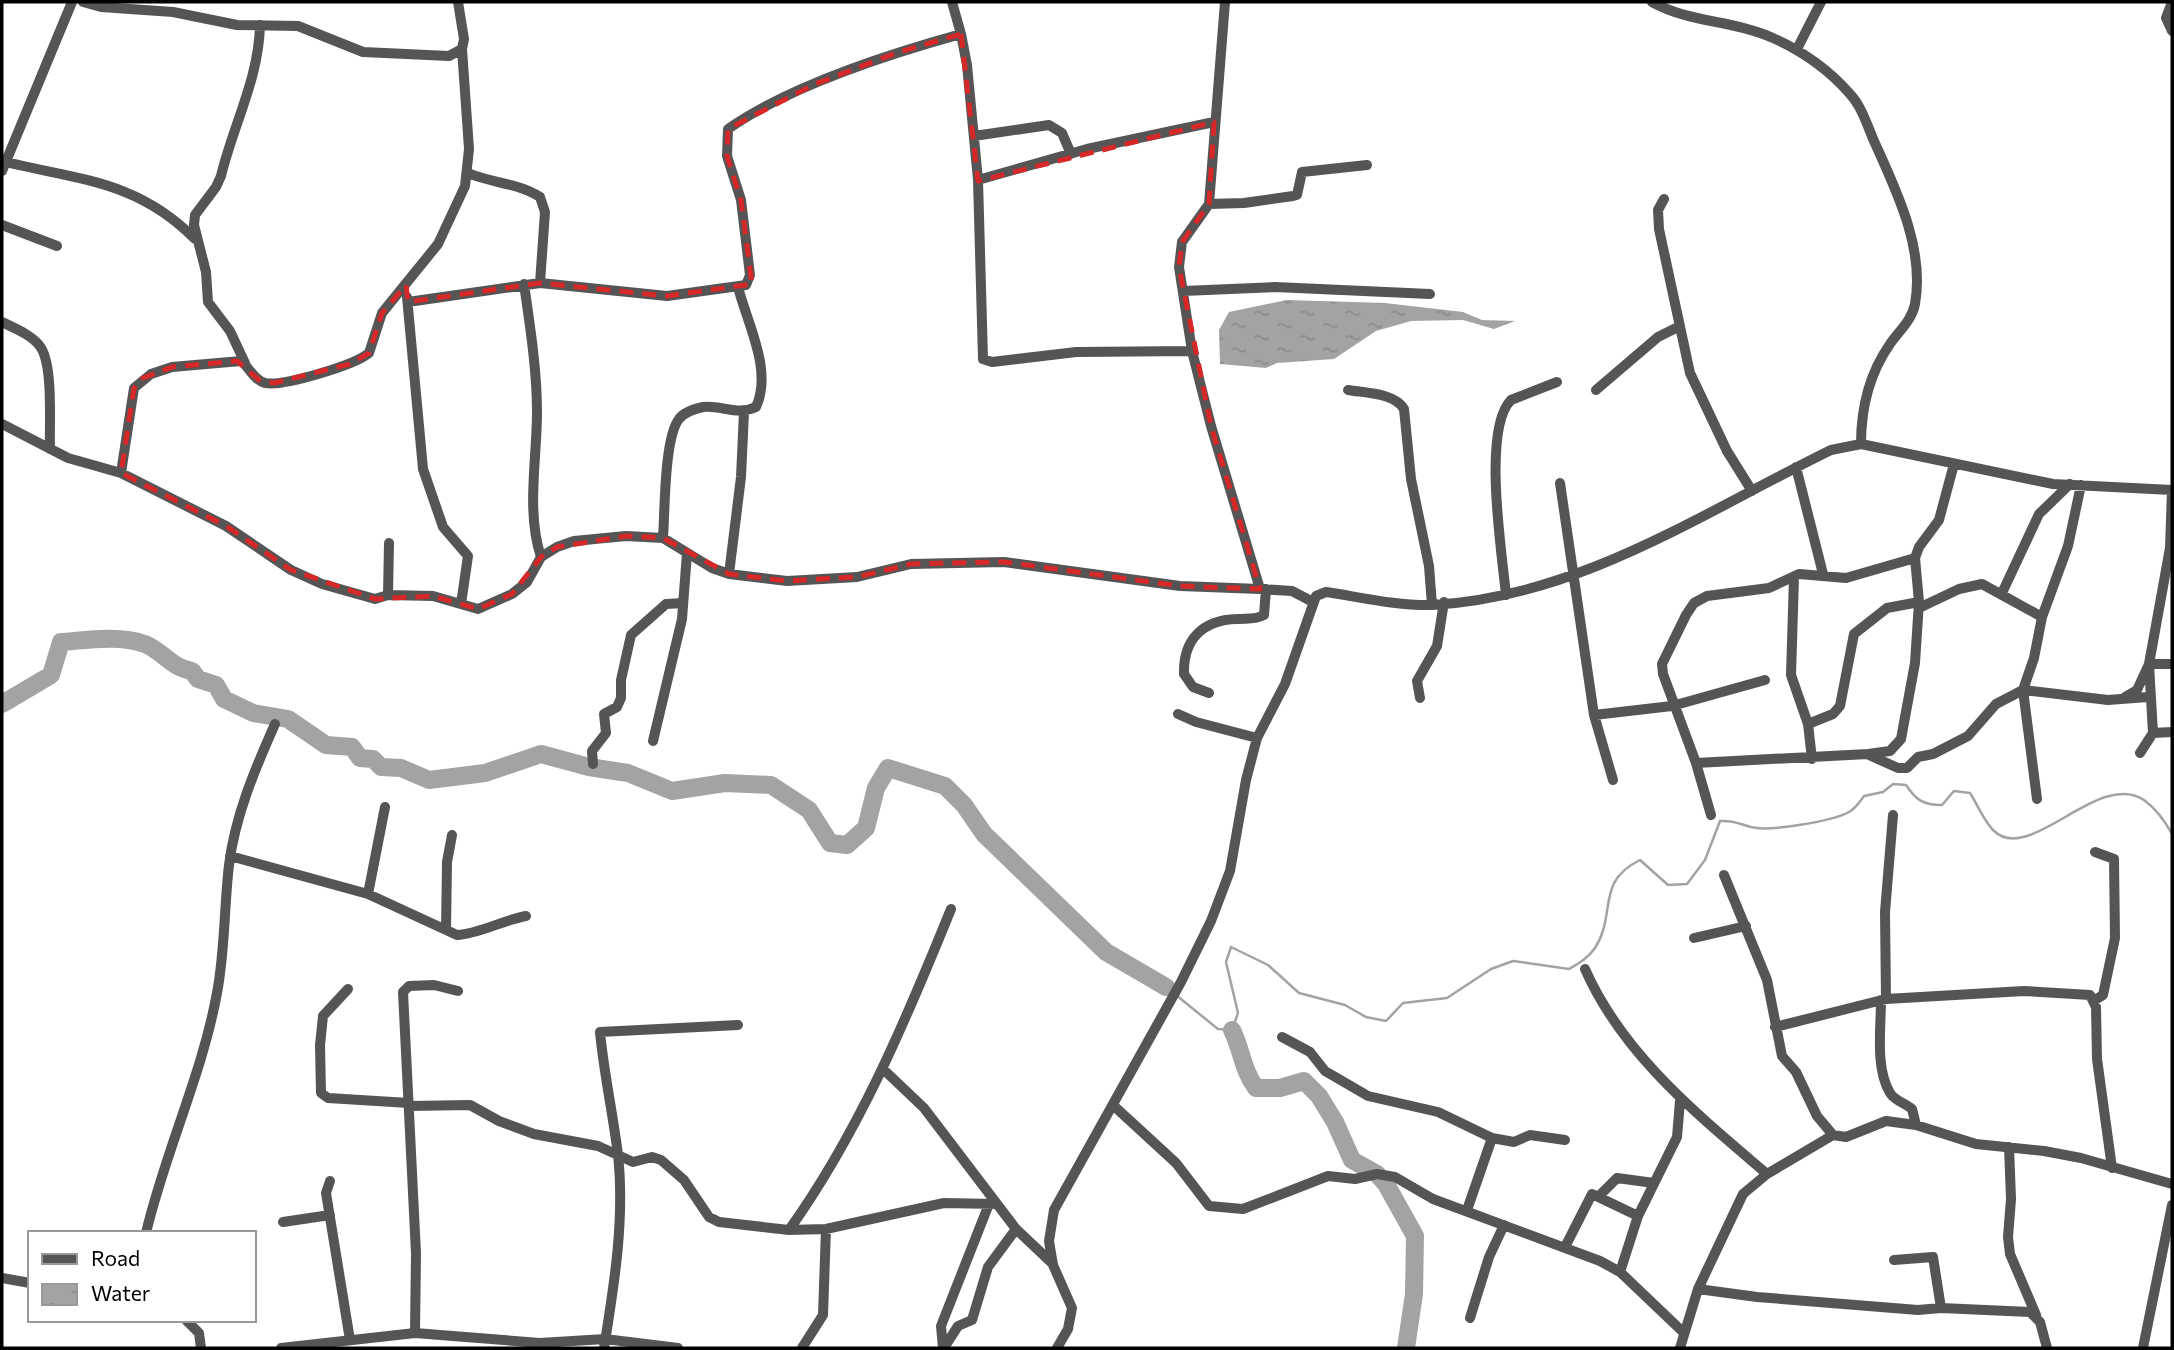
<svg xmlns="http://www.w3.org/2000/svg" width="2174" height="1350" font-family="Commissioner,sans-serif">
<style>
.water{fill:url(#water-ripples)}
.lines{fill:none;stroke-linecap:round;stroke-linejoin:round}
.stream{stroke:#a3a3a3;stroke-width:2.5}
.river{stroke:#a3a3a3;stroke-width:18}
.minor{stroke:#555;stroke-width:10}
.marked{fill:none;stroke:#d62828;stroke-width:5;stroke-dasharray:14 9;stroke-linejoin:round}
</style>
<defs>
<pattern id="water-ripples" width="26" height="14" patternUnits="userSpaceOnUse" patternTransform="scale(1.75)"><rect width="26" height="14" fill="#a3a3a3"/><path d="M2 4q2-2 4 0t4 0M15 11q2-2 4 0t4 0" fill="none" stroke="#8b8b8b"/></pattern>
</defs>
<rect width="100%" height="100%" fill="#fff"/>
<path class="water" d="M 1287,300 L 1385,303 L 1463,312 L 1482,320 L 1515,321 L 1494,329 L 1463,320 L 1411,321 L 1376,331 L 1334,359 L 1277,363 L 1266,368 L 1220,364 L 1219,330 L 1229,312 Z"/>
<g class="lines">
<path class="stream" d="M 1166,987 L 1218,1029 L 1232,1030 L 1238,1013 L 1226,962 L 1231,947 L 1268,965 L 1299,993 L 1345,1005 L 1366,1017 L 1386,1021 L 1403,1003 L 1447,998 L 1491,969 L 1513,961 L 1569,969 C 1579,963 1588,958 1595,948 C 1617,914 1595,882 1640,860 L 1668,885 L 1687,884 L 1705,860 L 1720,821 C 1734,820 1739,824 1751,827 C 1769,832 1833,821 1849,812 C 1856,808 1859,803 1864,796 L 1883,792 L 1893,784 L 1906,785 C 1916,800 1923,805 1942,805 L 1954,791 L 1970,793 C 1977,804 1984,821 1993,830 C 2029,867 2098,769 2144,800 C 2156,809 2165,821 2172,834"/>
<path class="river" d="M 2,704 L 51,675 L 61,642 C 88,640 119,635 145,644 C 164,652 170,667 192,671 L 198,679 L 216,685 L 224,699 L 253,713 L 288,719 L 326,745 L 352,747 L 360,758 L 373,759 L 381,767 L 401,768 L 429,780 L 485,773 L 541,754 L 589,767 L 628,773 L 672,791 L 725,783 L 771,785 L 809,810 L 830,843 L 847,845 L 866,828 L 876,788 L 888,768 L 945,786 L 964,805 L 984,834 L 1106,952 L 1166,987
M 1232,1030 C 1242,1050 1242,1069 1256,1088 L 1280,1088 L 1304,1081 L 1319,1096 L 1335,1122 L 1352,1160 L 1377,1174 L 1386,1184 L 1415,1236 L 1414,1294 L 1406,1348"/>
<path class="minor" d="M 83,2 L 101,7 L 173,12 L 237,25 L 298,26 L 363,52 L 449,56 L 462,49 L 464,39 L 458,2
M 1225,2 L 1209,204 L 1182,242 L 1179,267 L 1192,351 L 1211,426 L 1260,589 L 1292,591 L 1313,602
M 1652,2 C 1690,23 1733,20 1773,38 C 1802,51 1829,70 1850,94 C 1862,107 1867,125 1874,141 C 1896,190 1925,248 1915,304 C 1912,320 1899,331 1890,344 C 1869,374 1861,408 1861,444
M 2172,2 L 2166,18 L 2172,31
M 961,34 L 967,65 L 978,180 L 983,359 L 992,362 L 1076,352 L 1192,351
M 1797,49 L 1821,2
M 974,136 L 1049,125 L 1062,133 L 1071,154
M 6,162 C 80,180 138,181 195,239
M 2,171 L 72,2
M 468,173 C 491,183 519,183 540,197 L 545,212 L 540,283
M 978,180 L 1087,149 L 1214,122
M 1664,199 L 1658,210 L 1659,229 L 1690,373 L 1727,451 L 1752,491
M 1209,204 L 1244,203 L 1293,196 L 1297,195 L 1302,172 L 1367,165
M 2,225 L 57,246
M 524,284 C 530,326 537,370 537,412 C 537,459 526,512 541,557
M 1183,291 L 1275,287 L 1430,294
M 407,297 L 423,469 L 443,527 L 468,556 L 461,604
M 408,302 L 540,283 L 667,296 L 746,285 L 750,275 L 741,200 L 727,156 L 728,129 C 789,86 889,54 961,34 L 952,2
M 2,322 C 14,328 30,334 39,345 C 54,362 49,425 50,449
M 245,363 L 230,331 L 208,302 L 206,272 L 194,225 L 195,215 L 216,187 L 221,176 C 233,126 259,78 260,25
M 1348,390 C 1365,393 1395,393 1404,409 L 1411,479 L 1429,566 L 1432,605
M 1596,390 L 1658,337 L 1680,326
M 2,424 L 68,458 L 121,473 L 226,526 L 291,570 L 322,584 L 375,599 L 388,595 L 433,596 L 478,609 L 512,594 L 527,582 L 541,557 L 557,547 L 574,541 L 626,536 L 663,538 L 712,568 L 729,574 L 787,581 L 857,577 L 911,564 L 1004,562 L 1180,586 L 1260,589
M 1796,467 L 1823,574
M 121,473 L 134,388 L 151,374 L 172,367 L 241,361 C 249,367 255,381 265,383 C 282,387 355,365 369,353 L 382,313 L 438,244 L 465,186 L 469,149 L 462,49
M 1560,483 L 1594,715 L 1613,780
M 663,538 C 665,512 664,438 679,419 C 684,412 694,409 703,407 C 722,405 737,416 756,407 C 773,370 747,323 738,287
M 729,574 L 741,477 L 744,412
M 1794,577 L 1791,675 L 1808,724 L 1812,759
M 2002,593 L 2039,514 L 2070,484
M 388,595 L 389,543
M 1506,595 C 1502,553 1482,429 1511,400 L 1557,382
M 1919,608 L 1959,589 L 1982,584 L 2042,617
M 1209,693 L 1193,687 L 1184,674 C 1183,640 1202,620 1237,619 C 1247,618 1255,620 1264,615 L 1266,589
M 2125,697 L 2137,690 L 2149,664 L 2172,664
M 1420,698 L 1417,681 L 1437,646 L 1444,602
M 1178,714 L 1196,722 L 1257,738
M 1594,715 L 1672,706 L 1765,680
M 1808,724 L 1833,714 L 1840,706 L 1854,634 L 1887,608 L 1919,602
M 2153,733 L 2172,732
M 653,741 L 682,619 L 687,553
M 2140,753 L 2153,733 L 2149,664 L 2170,548 L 2172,490
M 1869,755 L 1898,768 L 1907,768 L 1918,757 L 1933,754 L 1968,736 L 1996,704 L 2023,690 L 2108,700 L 2148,697
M 1696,763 L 1868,754 L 1890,751 L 1901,739 L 1915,663 L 1919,602 L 1915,558 L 1919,547 L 1939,520 L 1954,464
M 593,764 L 592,751 L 606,733 L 604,714 L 617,707 L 621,698 L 621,680 L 631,635 L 666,604 L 683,603
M 2037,799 L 2023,690 L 2034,658 L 2042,617 L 2068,546 L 2081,485
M 1711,815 L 1696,763 L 1663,674 L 1662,664 L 1686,615 L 1694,603 L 1707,596 L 1769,588 L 1799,574 L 1846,578 L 1915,558
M 230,856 L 368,894 L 457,935 C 479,934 503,920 526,916
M 1724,875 L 1767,980 L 1782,1056 L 1796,1072 L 1817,1116 L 1833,1135 L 1846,1137 L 1886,1121 L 1916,1125 L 1976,1144 L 2044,1151 L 2081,1158 L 2172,1184
M 368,894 L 385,807
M 446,930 L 447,862 L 452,835
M 1694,938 L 1746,926
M 1585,969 C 1623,1055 1697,1114 1767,1174
M 348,989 L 323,1016 L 320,1045 L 321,1093 L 328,1098 L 409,1103
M 1886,999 L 1885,912 L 1893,815
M 1881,1000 C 1881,1028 1875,1068 1890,1093 C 1895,1101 1905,1103 1912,1109 L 1916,1125
M 2095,1000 L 2103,995 L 2115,938 L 2114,859 L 2095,852
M 1775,1027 L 1886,999 L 2024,991 L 2090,995 L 2096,1007 L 2097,1059 L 2112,1168
M 1282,1037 L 1310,1052 L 1325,1071 L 1368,1096 L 1438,1112 L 1492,1138 L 1467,1210
M 883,1069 L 924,1108 L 1016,1229 L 1053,1264
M 409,1106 L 470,1105 L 499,1121 L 534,1134 L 598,1146 L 633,1162 L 652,1157 L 661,1160 L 684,1180 L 709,1217 L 719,1222 L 789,1230 L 826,1229 L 944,1203 L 996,1204
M 1114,1106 L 1176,1163 L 1209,1206 L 1243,1209 L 1328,1176 L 1355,1179 L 1377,1174 L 1395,1177 L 1433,1199 L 1600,1261 L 1620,1272 L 1683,1332
M 1492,1138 L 1514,1142 L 1530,1135 L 1565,1140
M 2009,1147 L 2011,1199 L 2008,1237 L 2010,1254 L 2036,1315
M 330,1181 L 326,1193 L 350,1340
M 1599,1196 L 1617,1178 L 1654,1183
M 283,1222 L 330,1215
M 789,1230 C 859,1132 906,1020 951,909
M 146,1233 C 165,1152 202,1075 217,993 C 225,951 224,908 229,865 C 235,816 255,769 275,724
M 1565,1247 L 1592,1194 L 1638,1216
M 1894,1260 L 1933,1257 L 1941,1308
M 1620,1272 L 1638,1216 L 1677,1137 L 1680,1101
M 2,1278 L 30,1283
M 1698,1289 L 1757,1297 L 1918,1310 L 1941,1308 L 2030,1312 L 2040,1322 L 2047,1348
M 1470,1318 L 1489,1257 L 1504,1225
M 186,1320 L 199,1333 L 201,1348
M 415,1333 L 416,1253 L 403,992 L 409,986 L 434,985 L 458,991
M 281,1348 L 415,1333 L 540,1343 L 605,1339 L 678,1348
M 604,1348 C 614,1286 625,1219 618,1155 C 613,1114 604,1074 600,1032 L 738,1025
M 802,1348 L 823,1315 L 826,1229
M 943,1348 L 941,1326 L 989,1204
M 944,1348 L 958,1326 L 972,1320 L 988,1267 L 1016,1229
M 1057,1348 L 1068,1329 L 1072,1308 L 1053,1265 L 1049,1241 L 1054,1210 L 1181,982 L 1211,921 L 1230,871 L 1246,780 L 1257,738 L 1285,684 L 1316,596 L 1326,592 C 1360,597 1397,606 1432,605 C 1579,597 1702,513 1831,450 L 1861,444 L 2053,484 L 2172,490
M 1680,1348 L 1698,1289 L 1743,1194 L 1767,1174 L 1833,1135
M 2143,1348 L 2172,1205"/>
</g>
<path class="marked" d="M 961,34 L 978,181 L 1214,122 L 1209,204 L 1182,242 L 1179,267 L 1211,426 L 1260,589 L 1180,586 L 1004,562 L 911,564 L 857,577 L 787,581 L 729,574 L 663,538 L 626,536 L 557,547 L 541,557 L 512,594 L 478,609 L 433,596 L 375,599 L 291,570 L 226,526 L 121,473 L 134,388 L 143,378 L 172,367 L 237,361 L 259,380 L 274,383 L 350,364 L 369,353 L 382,313 L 406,285 L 408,302 L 540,283 L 667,296 L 752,284 L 741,200 L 727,156 L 728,129 L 813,85 L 896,53 Z"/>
<rect width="2174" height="1350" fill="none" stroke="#000000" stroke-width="7"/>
<rect x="28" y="1231" width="228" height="91" fill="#ffffff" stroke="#999999" stroke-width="2"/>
<rect x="42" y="1254" width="35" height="10" fill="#555555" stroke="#999999" stroke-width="2"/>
<text x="91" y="1266" font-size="21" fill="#000000">Road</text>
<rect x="42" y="1284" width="35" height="21" fill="url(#water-ripples)" stroke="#999999" stroke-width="2"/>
<text x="91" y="1301" font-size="21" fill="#000000">Water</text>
</svg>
